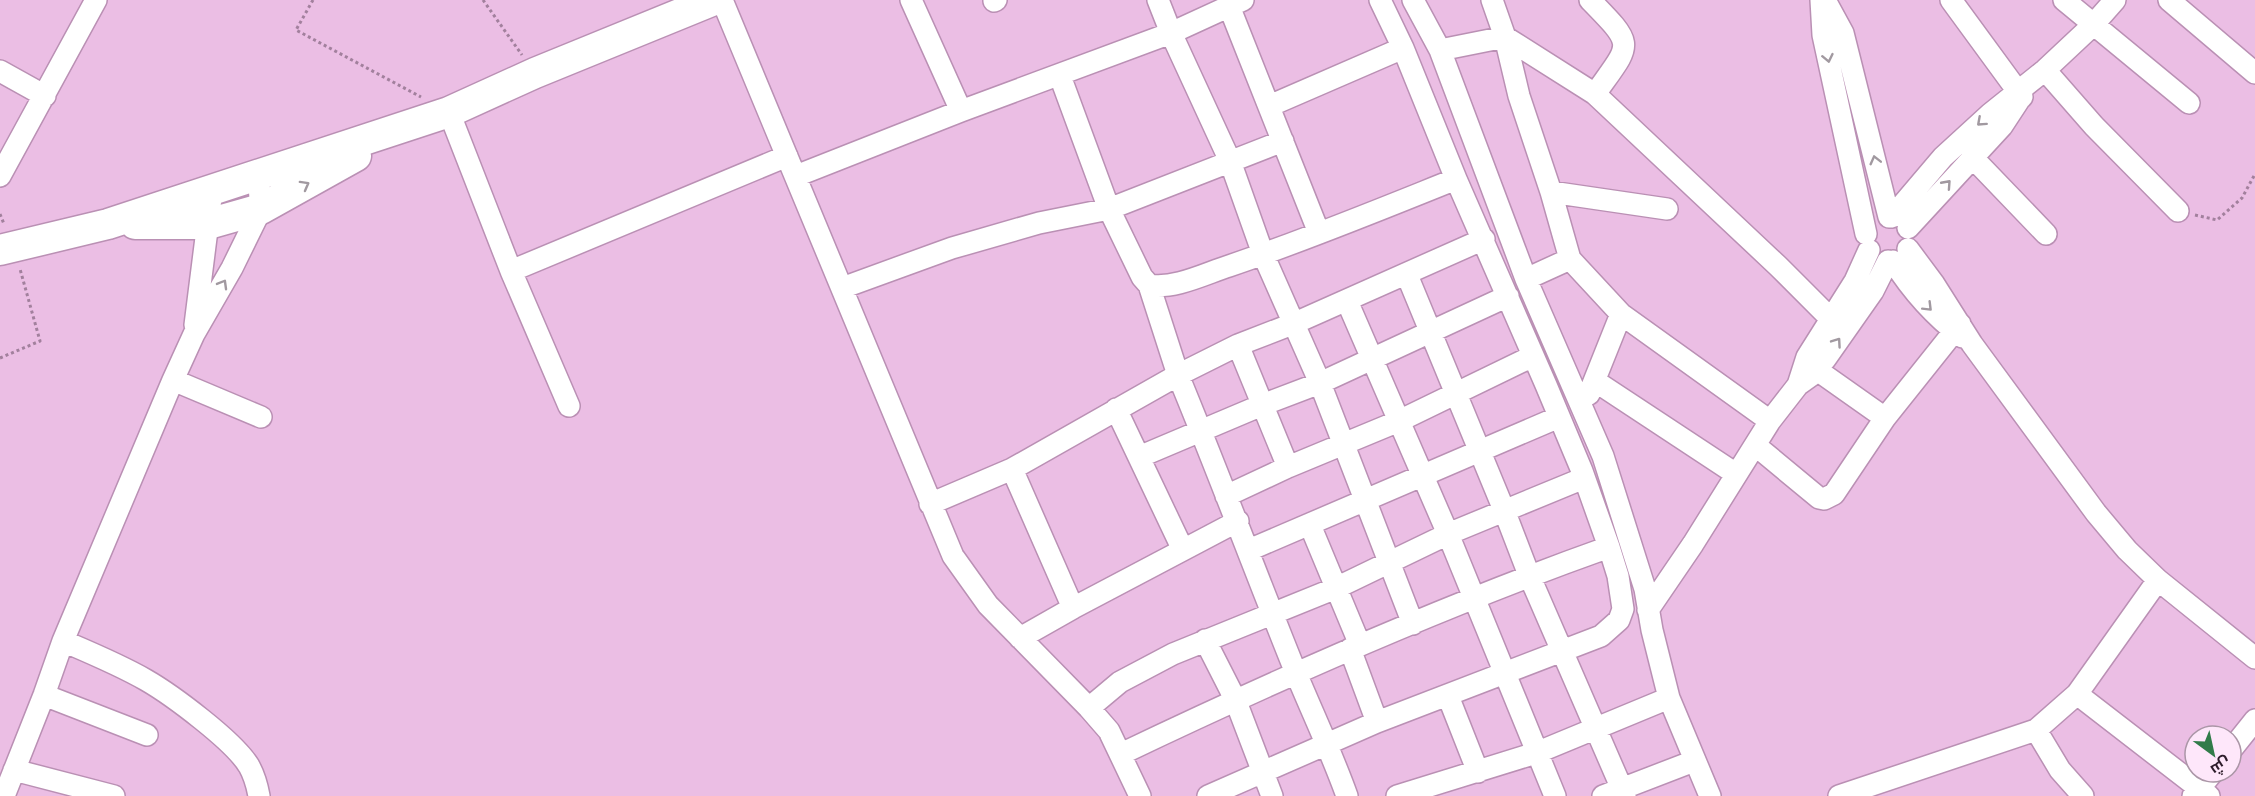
<svg xmlns="http://www.w3.org/2000/svg" width="2255" height="796" font-family="'Source Serif 4',Cairo,serif">
<style>
.lines{fill:none;stroke-linecap:round;stroke-linejoin:round}
.street-casing{stroke:#ba90b4;stroke-width:24}
.secondary-casing{stroke:#ba90b4;stroke-width:33}
.path{stroke:#a2809d;stroke-width:3;stroke-dasharray:3 3;stroke-linecap:butt}
.street{stroke:#fff;stroke-width:21}
.secondary{stroke:#fff;stroke-width:30}
.oneway{stroke:#a199a0}
</style>
<rect width="100%" height="100%" fill="#ebbee4"/>
<g class="lines">
<g class="street-casing">
<path id="street" d="M 722,0 L 953,556 L 988,605 L 1089,708 L 1109,731 L 1140,796
M 911,0 L 961,111
M 1158,0 L 1171,33 L 1230,161 L 1263,254 L 1320,383 L 1413,624
M 1413,0 L 1440,50 L 1526,279 L 1603,456 L 1645,589 L 1652,630 L 1669,698 L 1710,796
M 1492,0 L 1505,37 L 1519,96 L 1551,192 L 1570,259 L 1621,314 L 1770,421
M 1590,0 C 1636,47 1632,42 1595,94
M 1821,0 L 1823,35 L 1866,234
M 1825,0 L 1843,33 L 1889,217
M 1951,0 L 2022,97
M 2064,0 L 2189,103
M 2169,0 L 2255,73
M 994,1 L 996,0
M 1229,6 L 1319,233
M 1440,50 L 1505,37 L 1595,94 L 1778,266 L 1831,319
M 2045,70 L 2094,126 L 2178,211
M 0,71 L 45,96
M 1060,76 L 1109,209 L 1142,277 L 1149,285 C 1176,289 1204,274 1229,266 C 1306,240 1381,209 1456,179
M 1269,106 L 1403,48
M 449,112 L 511,271 L 569,406
M 1972,157 L 2046,234
M 0,176 L 96,0
M 796,176 L 961,111 L 1171,33 L 1243,0
M 1551,192 L 1667,209
M 1892,217 L 1943,157 L 1990,114 L 2045,70 L 2093,25 L 2115,0
M 1908,228 L 2002,126 L 2021,97
M 1908,249 L 1934,284 L 1972,344 L 2096,513 L 2127,550 L 2158,580 L 2255,658
M 1893,261 C 1912,291 1933,315 1962,337
M 511,271 L 787,156
M 1407,275 L 1504,510 L 1529,575 L 1625,796
M 1526,279 L 1570,259
M 1149,285 L 1178,375 L 1238,345
M 842,288 L 952,248 L 1039,223 L 1109,209 L 1283,141
M 1347,301 L 1448,534 L 1555,796
M 195,325 L 212,190
M 1817,370 L 1885,418
M 173,380 L 261,417
M 1595,381 L 1736,474
M 1798,385 L 1807,357 L 1855,281 L 1869,250
M 1589,394 L 1621,314
M 1116,409 L 1183,550
M 1755,445 L 1819,498 L 1824,499 L 1834,494 L 1885,418 L 1960,324
M 1139,457 L 1262,405 L 1320,383 L 1508,296
M 1288,467 L 1238,345 L 1295,323 L 1484,239
M 1012,469 L 1073,608 L 1238,521
M 1226,496 L 1288,467 L 1399,421 L 1533,356
M 930,504 L 1012,469 L 1178,375 C 1219,474 1256,574 1296,673 C 1313,714 1332,754 1347,796
M 1310,525 L 1360,645
M 1249,550 L 1559,417
M 1648,610 L 1693,544 L 1770,421 L 1798,385 L 1812,375 L 1826,358 L 1873,291 L 1888,261
M 1020,638 L 1073,608
M 1205,640 L 1235,699 L 1272,796
M 63,641 C 91,653 120,665 146,680 C 172,695 234,741 249,766 C 254,775 257,785 259,796
M 1350,649 L 1377,722
M 2077,694 L 2209,796
M 44,695 L 147,735
M 1448,696 L 1478,772
M 1089,708 L 1120,682 L 1173,654 L 1336,588 L 1448,534 L 1584,478
M 2036,730 L 2060,770 L 2083,796
M 2231,750 L 2255,720
M 1121,754 C 1280,678 1443,606 1609,547
M 14,770 L 114,796
M 4,796 L 44,695 L 63,641 L 173,380 L 194,334 L 232,268 L 261,209 L 258,175
M 1208,796 L 1377,722 L 1601,636 L 1619,620 L 1623,609 L 1618,576 L 1609,547 L 1582,471 L 1546,385 L 1456,179 L 1403,48 L 1380,0
M 1397,796 L 1536,753 L 1669,698
M 1603,796 L 1694,761
M 1839,796 L 2036,730 L 2077,694 L 2158,580
M 2193,796 L 2213,772"/>
</g>
<g class="secondary-casing">
<path id="secondary" d="M 135,224 L 208,224 L 261,209 L 356,156
M 0,250 L 108,224 L 449,112 L 535,73 L 714,0"/>
</g>
<path class="path" d="M 313,0 L 296,30 L 421,97
M 483,0 L 522,55
M 0,214 L 4,224
M 2195,215 L 2217,220 L 2242,198 L 2255,174
M 0,358 L 40,341 L 20,269"/>
<use href="#street" class="street"/>
<use href="#secondary" class="secondary"/>
</g>
<defs><path id="oneway-chevron" d="M-2-3.5L2.5 0L-2 3.5" fill="none" stroke-width="1.6" stroke-linecap="round" stroke-linejoin="round" transform="scale(1.5)"/></defs>
<g class="oneway">
<use href="#oneway-chevron" transform="translate(1828 58) rotate(78)"/>
<use href="#oneway-chevron" transform="translate(1981 122) rotate(138)"/>
<use href="#oneway-chevron" transform="translate(1875 160) rotate(-104)"/>
<use href="#oneway-chevron" transform="translate(1947 184) rotate(-48)"/>
<use href="#oneway-chevron" transform="translate(305 185) rotate(-29)"/>
<use href="#oneway-chevron" transform="translate(223 284) rotate(-60)"/>
<use href="#oneway-chevron" transform="translate(1928 307) rotate(45)"/>
<use href="#oneway-chevron" transform="translate(1837 342) rotate(-55)"/>
</g>
<g transform="translate(2213 754) rotate(147)"><circle r="28" fill="#fee7fa" stroke="#ab96a7" stroke-width="1.5"/>
<path d="M0-4.5L10 22L0 15L-10 22Z" fill="#317b49"/>
<text y="-9" font-size="16" font-weight="bold" text-anchor="middle" fill="#2e1d2b">ش</text>
</g>
</svg>
